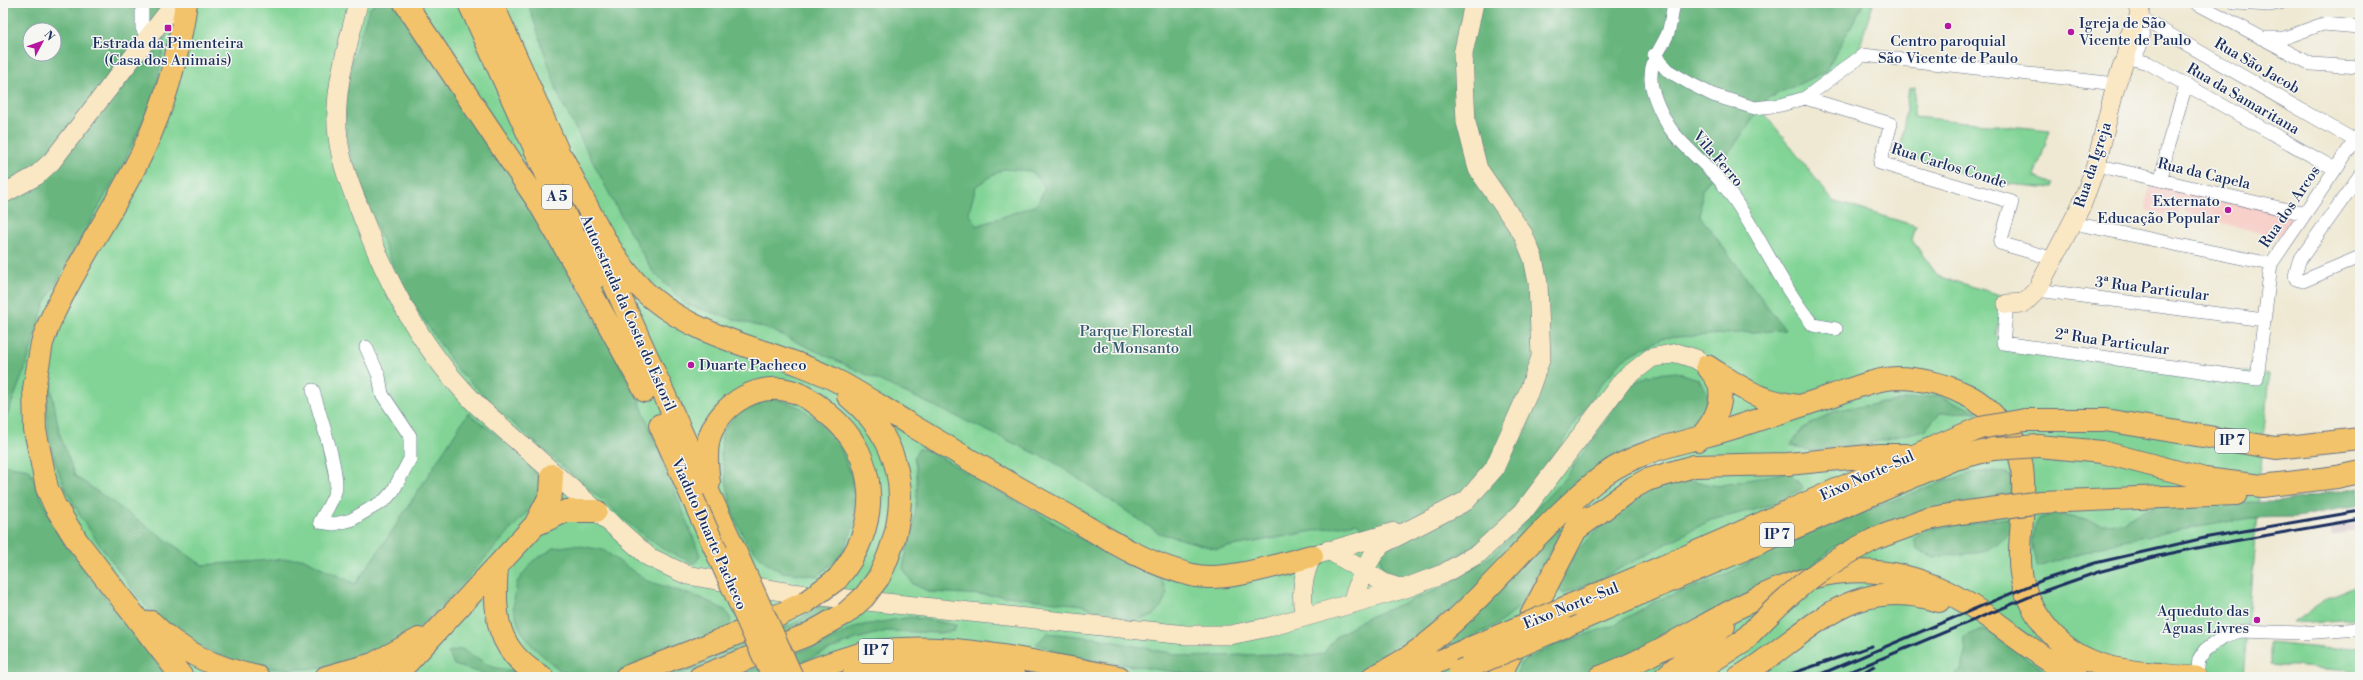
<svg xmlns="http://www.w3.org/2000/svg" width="2363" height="680" font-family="'Libre Bodoni',serif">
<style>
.built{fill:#f7d0ca}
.industrial{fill:#d2bec2}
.green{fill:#81d495;stroke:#4e827a;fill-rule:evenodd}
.forest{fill:#68b67e;stroke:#42726e;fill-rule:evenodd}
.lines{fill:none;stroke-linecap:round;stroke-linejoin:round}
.street-casing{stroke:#657087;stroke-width:14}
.secondary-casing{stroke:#657087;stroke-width:20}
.primary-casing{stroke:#657087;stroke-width:22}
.highway-casing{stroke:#657087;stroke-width:24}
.street{stroke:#fff;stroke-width:13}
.secondary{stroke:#fae7c3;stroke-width:19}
.primary{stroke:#f2c36a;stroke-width:21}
.highway{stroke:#f2c36a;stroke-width:22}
.rail{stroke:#1b2f5e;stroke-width:3}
.highway-bridge-casing{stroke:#657087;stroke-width:24;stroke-linecap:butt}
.highway-bridge{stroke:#f2c36a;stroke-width:22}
.poi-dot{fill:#b5179e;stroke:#f6f6f2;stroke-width:1.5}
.labels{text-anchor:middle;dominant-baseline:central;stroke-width:3;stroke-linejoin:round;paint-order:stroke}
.shield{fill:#f6f6f2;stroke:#5d6b8a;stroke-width:1}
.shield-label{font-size:14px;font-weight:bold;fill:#1b2f5e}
.poi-label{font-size:15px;fill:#1b2f5e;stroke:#f6f6f2;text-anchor:start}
.street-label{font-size:15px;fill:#1b2f5e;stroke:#f6f6f2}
.park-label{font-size:15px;fill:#34586c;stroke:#f6f6f2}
</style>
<rect width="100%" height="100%" fill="#f6f6f2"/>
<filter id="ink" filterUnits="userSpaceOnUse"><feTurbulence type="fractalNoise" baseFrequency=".025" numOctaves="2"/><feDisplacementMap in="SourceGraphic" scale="8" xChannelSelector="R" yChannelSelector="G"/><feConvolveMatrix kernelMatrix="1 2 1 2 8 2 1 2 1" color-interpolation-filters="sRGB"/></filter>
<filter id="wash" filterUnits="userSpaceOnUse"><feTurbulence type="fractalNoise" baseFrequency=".012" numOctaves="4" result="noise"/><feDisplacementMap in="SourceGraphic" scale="16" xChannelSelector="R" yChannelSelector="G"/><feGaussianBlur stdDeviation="0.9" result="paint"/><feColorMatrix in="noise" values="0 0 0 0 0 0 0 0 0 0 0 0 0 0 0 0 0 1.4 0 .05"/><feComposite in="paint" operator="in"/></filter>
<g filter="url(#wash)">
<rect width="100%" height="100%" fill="#efe9d3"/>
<path class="built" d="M 2151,183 L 2301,217 L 2286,238 L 2267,235 L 2186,213 L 2185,210 L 2180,209 L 2178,216 L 2147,211 L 2146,201 Z"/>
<path class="industrial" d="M 2360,522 L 2360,530 L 2331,536 L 2330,528 Z"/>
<path class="green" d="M 3,3 L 1873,3 L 1858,52 L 1812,94 L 1762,110 L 1833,201 L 1916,226 L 1912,240 L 1938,276 L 2007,297 L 1996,335 L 2011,352 L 2269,374 L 2243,677 L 3,677 ZM 30,30 L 54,30 L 54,54 L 30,54 Z
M 1915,87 L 1914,117 L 2050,130 L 2035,177 L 2053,184 L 2052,188 L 1985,182 L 1900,154 L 1909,88 Z
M 2360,585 L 2360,619 L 2293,623 L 2328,597 Z
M 2270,643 L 2332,649 L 2360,646 L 2360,672 L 2270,664 Z"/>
<path class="forest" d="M 3,3 L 158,3 L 158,9 L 166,29 L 156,93 L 124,162 L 44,305 L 26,366 L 3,426 ZM 30,30 L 54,30 L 54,54 L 30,54 Z
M 376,3 L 397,3 L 508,161 L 638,398 L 700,555 L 695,564 L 663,549 L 633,527 L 500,412 L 457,369 L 403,289 L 370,211 L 349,153 L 344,104 L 352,61 L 369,9 Z
M 528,3 L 1864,3 L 1825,72 L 1768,98 L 1702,190 L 1700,216 L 1785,330 L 1662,338 L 1623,359 L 1598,388 L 1538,480 L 1488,539 L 1415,578 L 1397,581 L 1384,572 L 1372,534 L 1356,523 L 1217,549 L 1159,533 L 1052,461 L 771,330 L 687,305 L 653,272 L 622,218 L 560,99 ZM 1003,169 L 1031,171 L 1045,187 L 1037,205 C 1016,211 997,220 976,226 L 969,212 L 976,186 Z
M 1676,372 L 1698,379 L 1709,395 L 1700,422 L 1684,435 L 1644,444 L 1596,469 L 1482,588 L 1434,621 L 1424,635 L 1432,638 L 1451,632 L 1466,621 L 1551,531 L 1562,529 L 1541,572 L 1521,606 L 1498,624 L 1463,642 L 1423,652 L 1398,656 L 1375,671 L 1355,677 L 1208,677 L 1072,657 L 1036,644 L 1047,633 L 1096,638 L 1190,657 L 1268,654 L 1310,656 L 1323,654 L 1336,637 L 1364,619 L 1442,588 L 1493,555 L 1565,478 L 1607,420 L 1627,387 L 1648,375 Z
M 47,383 L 50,383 L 60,435 L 75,476 L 202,565 L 302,558 L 355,584 L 391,533 L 468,413 C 485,427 544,466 542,490 C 541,493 538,498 537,501 C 515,525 493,549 471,574 C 445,602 419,634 383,649 C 312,680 240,677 177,630 C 168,624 158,618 151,611 C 135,595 122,574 108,556 C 66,500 42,454 47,383 Z
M 1937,395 L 1978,412 L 1940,413 L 1925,430 L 1857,446 L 1810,451 L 1791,445 L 1802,429 L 1837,410 Z
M 772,397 L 802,408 L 836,437 L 852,477 L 855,523 L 841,556 L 817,576 L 782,572 L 766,563 L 746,541 L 733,515 L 721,455 L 722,432 L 741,408 Z
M 919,449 L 928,450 L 1094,546 L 1160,577 L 1167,592 L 1162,606 L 1153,616 L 1133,621 L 1111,617 L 1083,605 L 1004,596 L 930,592 L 913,584 L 903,568 C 911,529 923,498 914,457 Z
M 3,465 L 29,469 L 50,518 L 103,595 L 167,677 L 3,677 Z
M 1996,471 L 2008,474 L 2013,481 L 2012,494 L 1873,529 L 1834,547 L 1799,577 L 1591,672 L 1566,677 L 1516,677 L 1520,664 L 1551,646 L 1612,626 L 1658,600 L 1717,579 L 1800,537 L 1930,486 L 1972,473 Z
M 1788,472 L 1804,488 L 1773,505 L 1711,520 L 1595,582 L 1563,594 L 1557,584 L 1576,552 L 1627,499 L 1678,478 L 1718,486 Z
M 2360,487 L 2360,505 L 2297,517 L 2250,518 L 2118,541 L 2038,567 C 2031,547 2028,539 2039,519 L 2054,513 L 2103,524 L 2123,523 L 2143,511 L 2165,503 L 2278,502 Z
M 2008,518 L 2013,527 L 2004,539 L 1983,552 L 1935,557 L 1918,550 L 1914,539 L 1927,529 Z
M 574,545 L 603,550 L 647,581 L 701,598 L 725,610 L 731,619 L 730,627 L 637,671 L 610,676 L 577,677 L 558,669 L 534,648 L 520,629 L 513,607 L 517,582 L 533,561 L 554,548 Z
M 823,605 L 829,608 L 831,612 L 802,628 L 674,677 L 651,677 L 791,625 C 802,619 811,609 823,605 Z
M 911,617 L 956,625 L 954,631 L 939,633 L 887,631 L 856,639 L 765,677 L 733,677 L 823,643 L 858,626 Z
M 1983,629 L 2001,636 L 2018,652 L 2043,670 L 2057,677 L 1952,677 L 1961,671 L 1966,653 L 1964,637 Z
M 462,649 L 492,667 L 519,672 L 531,677 L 496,677 L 454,665 L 448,652 Z"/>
</g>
<g filter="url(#ink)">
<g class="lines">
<g class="street-casing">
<path id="street" d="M 142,3 L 142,28 L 148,38
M 1674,3 C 1672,13 1671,23 1668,33 C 1661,50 1650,59 1651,80 C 1652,94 1661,113 1668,125 C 1678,143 1708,165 1722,183 C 1757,227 1778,282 1813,325 L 1836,329
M 2196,3 L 2311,64 L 2360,67
M 2235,3 L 2270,5 L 2280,3
M 2139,17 L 2354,140 L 2360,141
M 2261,38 L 2284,38 L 2323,24 L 2360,27
M 1654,55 L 1667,70 L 1691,84 L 1713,95 L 1755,108 L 1781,105 L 1805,98 L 1891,124 L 1880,163 L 2012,202 L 2000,243 L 2054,259
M 2126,57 L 2148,63 L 2335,169
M 2135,58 C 2143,40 2147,36 2139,17
M 1805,98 L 1863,55 L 2116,84
M 2096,165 L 2305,214
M 2360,175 L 2299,261 L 2295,276 L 2296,279 L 2303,281 L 2360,257
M 2161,180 L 2168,145 L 2186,85
M 2073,223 L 2271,264
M 2037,290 L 2264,320
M 2007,304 L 2003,343 L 2257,379 L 2271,264 L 2360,133
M 313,390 C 318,411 341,475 335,492 C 332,502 325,512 320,522 L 334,524 L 351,520 L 385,500 L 393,491 L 410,459 L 410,436 L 382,394 L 379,376 L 366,347
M 2197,677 L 2199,659 L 2205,650 L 2223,637 L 2240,631 L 2301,633 L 2360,629"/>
</g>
<g class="secondary-casing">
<path id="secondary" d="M 358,3 C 348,46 332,92 338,137 C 341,165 353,192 363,218 C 390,289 424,353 479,407 L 649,557 L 687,575 L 792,593 L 1186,635 L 1230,635 L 1269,627 L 1403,589 L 1443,574 L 1479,553 L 1523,512 L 1623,380 L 1651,358 L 1677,353 L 1696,359 L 1707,366
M 3,194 L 36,176 L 52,161 L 175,3
M 2007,304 L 2024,303 L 2037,290 L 2082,204 L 2096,165 L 2116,84 L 2126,57 L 2129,37 L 2139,17 L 2140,3
M 1329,550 L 1384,583 L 1403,589
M 1351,604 C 1359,583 1366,561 1382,544 L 1466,501 L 1494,469 L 1529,391 L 1541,357 L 1538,283 L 1533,258 L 1523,234 L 1478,169 L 1466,122 L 1463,54 L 1474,3
M 1304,616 C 1301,594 1302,577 1312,556 L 1394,532"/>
</g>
<g class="primary-casing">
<path id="primary" d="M 2159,674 L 2196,677"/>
</g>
<g class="highway-casing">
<path id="highway" d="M 405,3 L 539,203 L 588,287 L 645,391
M 469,3 L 594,279
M 492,3 L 568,174
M 563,159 C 587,205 612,266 653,299 C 708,344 780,350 841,383 C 865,396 887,411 911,425 C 962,456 1014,486 1067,515 C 1107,539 1146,564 1192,575 C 1224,583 1280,564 1312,556
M 593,237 L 736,553
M 1707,366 C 1742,388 1756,400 1798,406
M 848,396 C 909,446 912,510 879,577
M 2025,420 L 2105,420 L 2276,448 L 2360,439
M 660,425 L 693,499
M 1698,440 C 1711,426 1723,409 1720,389 C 1720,382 1712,373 1708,367
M 2039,446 L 2102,452 L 2205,479 L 2262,486 L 2337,477 L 2360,472
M 709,483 C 707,468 705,450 710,435 C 722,403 760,380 794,392 C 806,396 817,404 827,413 C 882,457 881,528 837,579
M 2041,502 L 2236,494
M 535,525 L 566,511 L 596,511
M 1574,531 L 1634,487 L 1647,480 L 1694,466 L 1788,464 L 1879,455 L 1906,455
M 1877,538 L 1928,519 L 1960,513
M 497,567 C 493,615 496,651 542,677
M 1571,605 C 1709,550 1843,484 1980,428
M 151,622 C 180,652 218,669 258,677
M 1563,627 L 1952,460 L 1993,449
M 182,677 L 77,541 L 55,506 L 47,488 L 35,430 L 34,389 L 42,343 L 50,321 C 77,262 115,209 143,151 C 165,104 179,54 186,3
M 326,677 L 373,664 L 419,639
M 391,677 L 408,662 L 535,525 L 551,494 L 552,475
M 626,677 L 754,627 L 806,602
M 700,677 L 807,635 L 846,613
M 795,677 C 817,668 853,654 876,651 C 957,641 1040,664 1119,677
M 853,677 L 882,668 L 940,665 L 1015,677
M 1373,677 C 1465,635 1525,534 1604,475 C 1641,448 1693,441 1736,427 C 1769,416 1801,406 1834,395 C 1854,388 1875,379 1897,378 C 1917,378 1941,383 1960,392 C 1975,398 1988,408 1998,421 C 2003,426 2009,431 2012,437 C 2032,469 2019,524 2020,560 C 2020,581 2027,599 2038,616 C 2067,661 2108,671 2159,674
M 1403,677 L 1468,649
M 1499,677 L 1582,518
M 1600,677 C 1718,634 1811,526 1947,592 C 1993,615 2030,653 2076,677
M 1665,677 L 1724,626
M 1688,677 L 1743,641
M 1739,677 C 1807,637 1849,572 1939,601"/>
</g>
<use href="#street" class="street"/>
<use href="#secondary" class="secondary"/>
<use href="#primary" class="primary"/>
<use href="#highway" class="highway"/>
<path class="rail" d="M 1782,677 L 1872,646
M 1814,677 L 2043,580 L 2095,563 L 2209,537 L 2360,511
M 1837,677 L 2041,592 L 2098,572 L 2158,556 L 2211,545 L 2360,519
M 1855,677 L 1874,666"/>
<g class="highway-bridge-casing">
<path id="highway-bridge" d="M 1980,428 L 2025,420
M 1993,449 L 2039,446
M 693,499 L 773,677
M 1960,513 L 2041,502
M 736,553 L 792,677
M 806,602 L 837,579
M 846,613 L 864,597 L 879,577
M 1743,641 C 1787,595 1818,566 1877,538
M 1468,649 L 1571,605
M 1460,671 L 1563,627"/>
</g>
<use href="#highway-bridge" class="highway-bridge"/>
</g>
</g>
<g class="poi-dot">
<circle cx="1948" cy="26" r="4"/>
<rect x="164" y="24" width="8" height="8" rx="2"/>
<circle cx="2071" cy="32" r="4"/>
<circle cx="2228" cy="210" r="4"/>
<circle cx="691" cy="365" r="4"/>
<circle cx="2257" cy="620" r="4"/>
</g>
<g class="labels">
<g class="shield">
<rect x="542" y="185" width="30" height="24" rx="3"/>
<rect x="2215" y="429" width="34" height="24" rx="3"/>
<rect x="1760" y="523" width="34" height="24" rx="3"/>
<rect x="859" y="639" width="34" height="24" rx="3"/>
</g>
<g class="shield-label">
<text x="557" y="197">A 5</text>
<text x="2232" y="441">IP 7</text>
<text x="1777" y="535">IP 7</text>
<text x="876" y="651">IP 7</text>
</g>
<g class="poi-label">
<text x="2079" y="23">Igreja de São<tspan x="2079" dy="17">Vicente de Paulo</tspan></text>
<text x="1948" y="41" text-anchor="middle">Centro paroquial<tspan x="1948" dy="17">São Vicente de Paulo</tspan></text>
<text x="168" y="43" text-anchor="middle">Estrada da Pimenteira<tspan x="168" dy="17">(Casa dos Animais)</tspan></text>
<text x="2220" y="201" text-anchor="end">Externato<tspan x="2220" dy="17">Educação Popular</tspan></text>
<text x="699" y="365">Duarte Pacheco</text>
<text x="2249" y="611" text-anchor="end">Aqueduto das<tspan x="2249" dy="17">Águas Livres</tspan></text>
</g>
<g class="street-label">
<text transform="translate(2257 66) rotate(30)">Rua São Jacob</text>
<text transform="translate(2243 99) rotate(30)">Rua da Samaritana</text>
<text transform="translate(1718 159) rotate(49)">Vila Ferro</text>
<text transform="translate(2093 165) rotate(-72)">Rua da Igreja</text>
<text transform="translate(1949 166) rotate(17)">Rua Carlos Conde</text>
<text transform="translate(2204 174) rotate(13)">Rua da Capela</text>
<text transform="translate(2290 207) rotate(-56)">Rua dos Arcos</text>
<text transform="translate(2152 289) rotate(7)">3ª Rua Particular</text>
<text transform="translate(628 313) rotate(66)">Autoestrada da Costa do Estoril</text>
<text transform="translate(2112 342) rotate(8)">2ª Rua Particular</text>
<text transform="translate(1867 476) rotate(-24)">Eixo Norte-Sul</text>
<text transform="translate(709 534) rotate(66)">Viaduto Duarte Pacheco</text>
<text transform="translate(1571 606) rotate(-22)">Eixo Norte-Sul</text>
</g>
<g class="park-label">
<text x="1136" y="331">Parque Florestal<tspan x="1136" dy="17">de Monsanto</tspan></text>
</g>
</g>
<rect width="2363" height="680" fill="none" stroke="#f6f6f2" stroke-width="16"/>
<g transform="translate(42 42) rotate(49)"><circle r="19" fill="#f6f6f2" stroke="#9ea6b7"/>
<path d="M0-3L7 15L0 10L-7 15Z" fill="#b5179e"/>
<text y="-6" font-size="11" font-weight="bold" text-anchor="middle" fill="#1b2f5e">N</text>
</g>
</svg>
